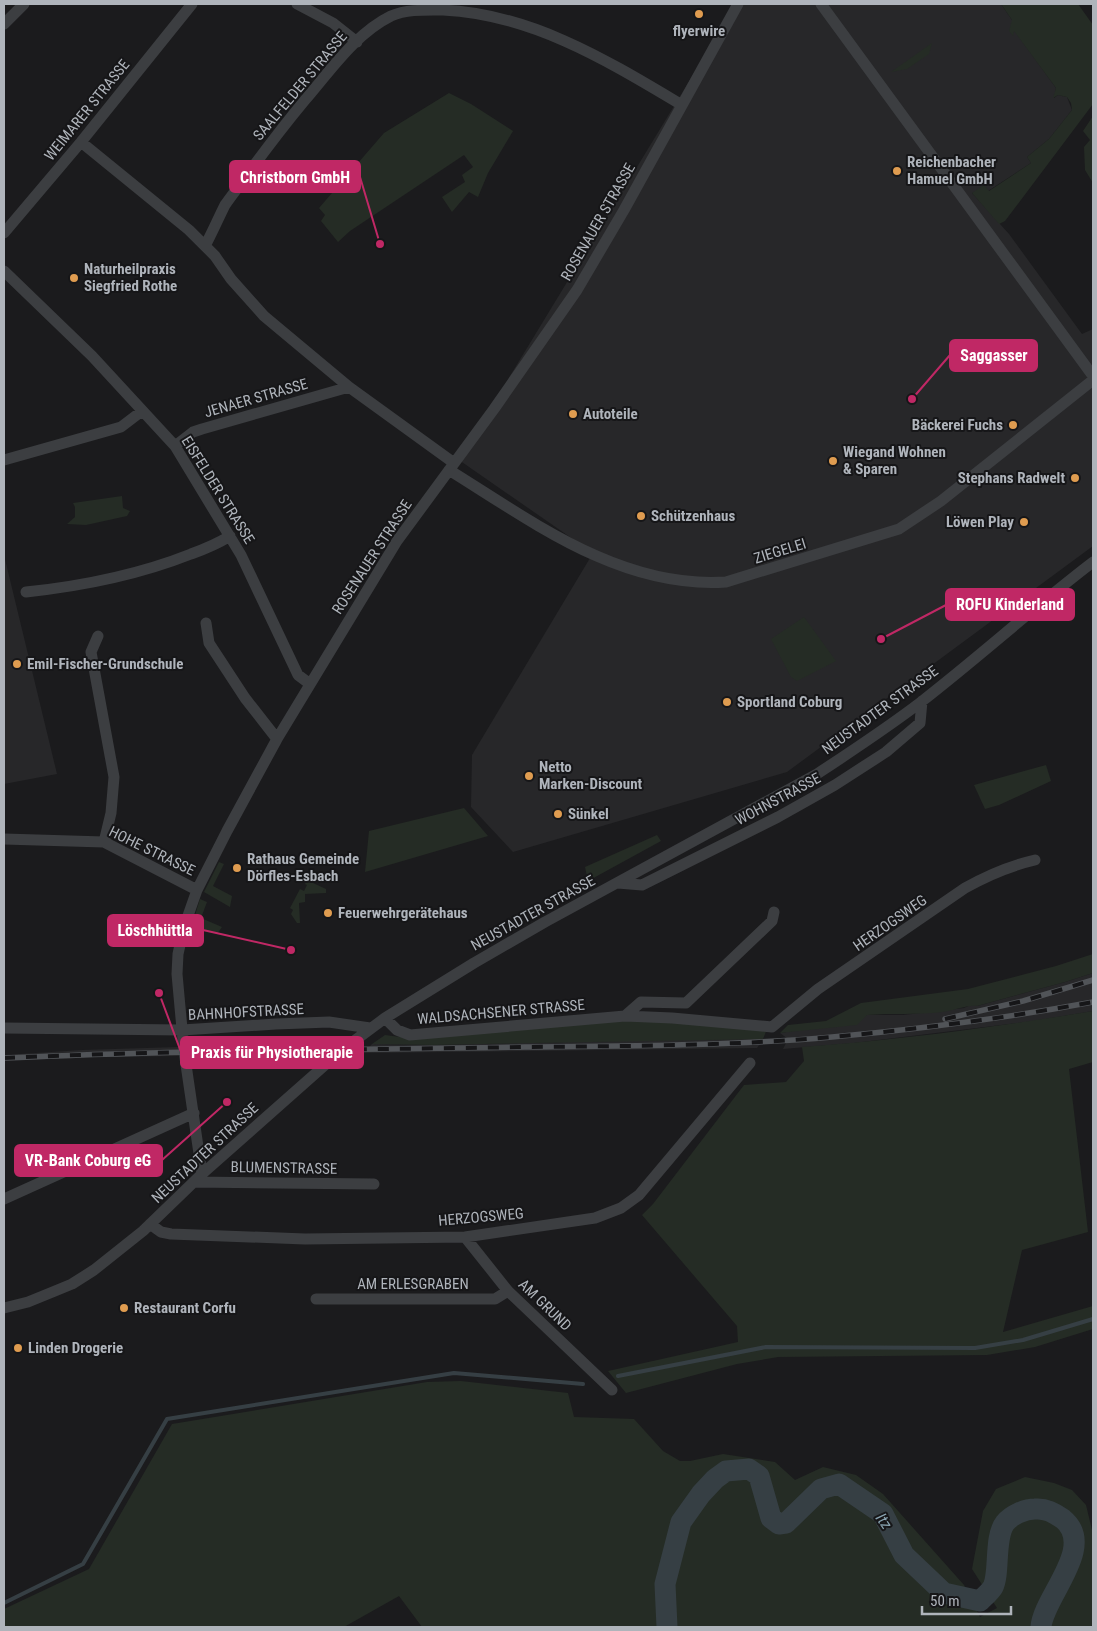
<svg xmlns="http://www.w3.org/2000/svg" width="1097" height="1631" font-family="'Roboto Condensed',sans-serif">
<style>
.built{fill:#272729}
.green{fill:#252c25}
.lines{fill:none;stroke-linecap:round;stroke-linejoin:round}
.stream{stroke:#363f44;stroke-width:4}
.river{stroke:#363f44;stroke-width:21}
.minor{stroke:#3c3e41;stroke-width:11}
.rail-casing{stroke:#515458;stroke-width:5.5}
.rail{stroke:#161618;stroke-width:4;stroke-dasharray:11;stroke-linecap:butt}
.poi-dot{fill:#df9c50;stroke:#161618;stroke-width:2}
.labels{text-anchor:middle;dominant-baseline:central;stroke-width:4;stroke-linejoin:round;paint-order:stroke}
.poi-label{font-size:15px;font-weight:bold;fill:#afb4bb;stroke:#161618;text-anchor:start}
.street-label{font-size:15px;fill:#afb4bb;stroke:#161618}
.water-label{font-size:16px;font-style:italic;fill:#8aa4b1;stroke:#161618}
.leader{fill:none;stroke:#c02865;stroke-width:2}
.callout-dot{fill:#c02865;stroke:#161618;stroke-width:2}
.callout{fill:#c02865;stroke:#c02865;stroke-width:2}
.callout-label{font-size:16px;text-anchor:middle;font-weight:bold;fill:#fff}
</style>
<rect width="100%" height="100%" fill="#1b1b1d"/>
<path class="built" d="M 736,4 L 1001,4 L 1012,20 L 1014,30 L 1056,88 L 1054,98 L 1058,95 L 1067,97 L 1072,110 L 1049,139 L 1027,157 L 1031,163 L 988,191 L 972,193 L 1009,234 L 1082,334 L 1093,329 L 1093,546 L 787,772 L 513,852 L 471,807 L 472,755 L 593,553 L 459,460 Z
M 4,555 L 57,774 L 4,784 Z
M 1093,973 L 1093,1011 L 1034,1021 L 854,1043 L 783,1049 L 788,1039 L 780,1033 L 800,1030 L 867,1015 L 903,1015 L 964,1008 L 973,1004 L 977,1006 L 1065,982 Z
M 748,1038 L 763,1039 L 757,1048 L 363,1053 L 372,1044 L 432,1045 Z
M 178,1047 L 180,1056 L 99,1057 L 4,1061 L 4,1055 L 82,1050 Z"/>
<path class="green" d="M 1001,4 L 1078,4 L 1093,25 L 1093,104 L 1005,221 L 999,224 L 972,193 L 984,185 L 989,191 L 1031,163 L 1027,157 L 1049,139 L 1072,110 L 1071,103 L 1067,97 L 1058,95 L 1053,98 L 1056,88 L 1014,31 L 1013,36 L 1009,31 L 1012,20 Z
M 932,43 L 929,54 L 907,69 L 891,72 Z
M 449,93 L 471,104 L 513,131 L 488,173 L 478,197 L 469,192 L 452,212 L 442,197 L 465,182 L 462,175 L 473,167 L 464,155 L 350,231 L 338,242 L 321,221 L 325,215 L 319,208 L 384,133 Z
M 1093,116 L 1093,183 L 1085,170 L 1084,147 L 1090,140 L 1083,131 Z
M 122,496 L 123,508 L 130,511 L 127,516 L 86,525 L 67,524 L 75,517 L 75,507 L 73,503 Z
M 804,617 L 836,661 L 797,681 L 791,677 L 771,639 Z
M 1046,765 L 1051,781 L 999,805 L 985,809 L 974,785 Z
M 464,808 L 488,836 L 365,872 L 369,831 Z
M 657,835 L 661,841 L 588,881 L 585,867 Z
M 219,862 L 224,864 L 213,886 L 232,896 L 230,907 L 204,892 Z
M 311,872 L 317,876 L 313,883 L 326,889 L 326,893 L 305,894 L 305,902 L 299,903 L 300,923 L 297,923 L 291,914 L 293,910 L 290,908 L 300,889 L 304,891 L 307,885 L 305,884 Z
M 200,899 L 207,902 L 201,918 L 222,927 L 217,934 L 192,925 Z
M 1093,954 L 1093,973 L 1065,982 L 977,1006 C 971,1004 951,1011 942,1012 C 917,1015 892,1013 867,1015 L 857,1025 L 780,1033 L 788,1025 L 826,1021 L 861,1003 L 968,989 L 1056,966 Z
M 1093,1011 L 1093,1062 L 1069,1069 L 1088,1232 L 1022,1250 L 1003,1332 L 1093,1306 L 1093,1329 L 1035,1347 L 987,1355 L 778,1357 L 737,1364 L 626,1393 L 608,1371 L 738,1342 L 737,1326 L 642,1215 L 653,1204 L 744,1085 L 786,1082 L 804,1061 L 802,1047 C 899,1040 997,1027 1093,1011 Z
M 623,1020 L 767,1029 L 763,1039 L 432,1045 L 372,1044 L 385,1035 L 415,1039 Z
M 461,1381 L 568,1393 L 574,1417 L 634,1419 L 663,1451 L 680,1461 L 690,1461 L 723,1454 L 775,1462 L 795,1480 L 823,1467 L 856,1475 L 883,1494 L 964,1585 L 980,1617 L 997,1608 L 972,1569 L 983,1511 L 996,1489 L 1025,1477 L 1054,1483 L 1072,1490 L 1086,1505 L 1093,1534 L 1093,1627 L 422,1627 L 399,1596 L 344,1627 L 4,1627 L 4,1609 L 89,1569 L 172,1424 L 427,1382 Z"/>
<g class="lines">
<path class="stream" d="M 618,1376 L 766,1347 L 975,1348 L 1023,1340 L 1093,1319
M 4,1603 L 83,1564 L 167,1419 L 454,1373 L 583,1384"/>
<path class="river" d="M 667,1627 L 665,1584 L 681,1522 L 701,1494 L 715,1479 L 726,1471 L 749,1469 L 759,1476 L 771,1518 L 779,1524 L 786,1523 L 821,1489 L 839,1484 L 883,1514 L 904,1555 L 944,1593 L 980,1601 C 984,1597 990,1592 993,1587 C 1000,1573 994,1537 1005,1523 C 1011,1515 1025,1509 1035,1509 C 1046,1508 1054,1513 1063,1519 C 1097,1547 1043,1597 1041,1627"/>
<path class="minor" d="M 297,4 L 333,23 L 357,42
M 821,4 L 1093,376
M 4,24 L 24,4
M 81,142 L 189,230 L 215,256 L 231,279 L 264,316 L 349,387 L 454,463
M 4,233 L 81,142 L 192,4
M 205,246 C 212,233 218,219 225,205 C 232,195 240,185 247,175 C 266,149 285,124 305,100 C 330,71 356,33 391,16 C 407,9 426,10 443,10 C 532,14 608,61 682,105
M 4,271 L 92,356 L 175,446 L 241,555 L 298,675 L 310,684
M 175,446 L 193,432 L 202,429 L 349,387
M 4,460 L 121,427 L 142,411
M 449,470 C 533,522 621,589 726,582 L 899,529 L 941,501 L 1093,380
M 26,592 C 83,586 138,575 191,554 C 205,549 217,544 230,536
M 206,623 L 209,643 L 245,698 L 277,739
M 98,636 L 91,652 L 114,777 L 111,813 L 104,842
M 4,839 L 104,842 L 197,890
M 618,883 L 642,885 L 778,817 L 835,785 L 886,752 L 920,723 L 922,701
M 625,1016 L 641,1002 L 686,1003 L 772,921 L 774,912
M 385,1018 L 397,1030 L 410,1035 L 625,1016 L 672,1018 L 772,1027 L 818,989 L 965,888 C 988,875 1009,866 1035,860
M 4,1028 L 182,1030 L 276,1024 L 329,1022 L 370,1028
M 202,1174 L 184,1051 L 177,974 L 178,954 L 184,927 L 197,890 L 227,831 L 277,739 L 397,541 L 494,409 L 577,290 L 624,210 L 738,4
M 194,1182 L 374,1184
M 4,1199 L 194,1113
M 150,1224 L 161,1232 L 171,1234 L 305,1239 L 465,1237 L 595,1218 L 621,1208 L 639,1195 L 750,1063
M 465,1237 L 508,1291 L 612,1390
M 316,1299 L 495,1299 L 508,1291
M 4,1308 L 28,1302 L 55,1291 L 72,1284 L 94,1270 L 143,1231 L 202,1174 L 342,1050 L 385,1018 L 474,963 L 545,922 L 817,774 C 852,751 887,728 921,702 C 979,657 1034,607 1093,562"/>
<g class="rail-casing">
<path id="rail" d="M 945,1019 L 1023,1001 L 1093,980
M 4,1058 C 177,1050 351,1050 525,1047 C 627,1046 730,1046 832,1037 C 920,1029 1007,1018 1093,1002"/>
</g>
<use href="#rail" class="rail"/>
</g>
<g class="poi-dot">
<circle cx="699" cy="14" r="5"/>
<circle cx="897" cy="171" r="5"/>
<circle cx="74" cy="278" r="5"/>
<circle cx="573" cy="414" r="5"/>
<circle cx="1013" cy="425" r="5"/>
<circle cx="833" cy="461" r="5"/>
<circle cx="1075" cy="478" r="5"/>
<circle cx="641" cy="516" r="5"/>
<circle cx="1024" cy="522" r="5"/>
<circle cx="17" cy="664" r="5"/>
<circle cx="727" cy="702" r="5"/>
<circle cx="529" cy="776" r="5"/>
<circle cx="558" cy="814" r="5"/>
<circle cx="237" cy="868" r="5"/>
<circle cx="328" cy="913" r="5"/>
<circle cx="124" cy="1308" r="5"/>
<circle cx="18" cy="1348" r="5"/>
</g>
<g class="labels">
<g class="poi-label">
<text x="699" y="31" text-anchor="middle">flyerwire</text>
<text x="907" y="162">Reichenbacher<tspan x="907" dy="17">Hamuel GmbH</tspan></text>
<text x="84" y="269">Naturheilpraxis<tspan x="84" dy="17">Siegfried Rothe</tspan></text>
<text x="583" y="414">Autoteile</text>
<text x="1003" y="425" text-anchor="end">Bäckerei Fuchs</text>
<text x="843" y="452">Wiegand Wohnen<tspan x="843" dy="17">&amp; Sparen</tspan></text>
<text x="1065" y="478" text-anchor="end">Stephans Radwelt</text>
<text x="651" y="516">Schützenhaus</text>
<text x="1014" y="522" text-anchor="end">Löwen Play</text>
<text x="27" y="664">Emil-Fischer-Grundschule</text>
<text x="737" y="702">Sportland Coburg</text>
<text x="539" y="767">Netto<tspan x="539" dy="17">Marken-Discount</tspan></text>
<text x="568" y="814">Sünkel</text>
<text x="247" y="859">Rathaus Gemeinde<tspan x="247" dy="17">Dörfles-Esbach</tspan></text>
<text x="338" y="913">Feuerwehrgerätehaus</text>
<text x="134" y="1308">Restaurant Corfu</text>
<text x="28" y="1348">Linden Drogerie</text>
</g>
<g class="street-label">
<text transform="translate(300 86) rotate(-50)">SAALFELDER STRASSE</text>
<text transform="translate(87 110) rotate(-51)">WEIMARER STRASSE</text>
<text transform="translate(598 222) rotate(-60)">ROSENAUER STRASSE</text>
<text transform="translate(256 398) rotate(-16)">JENAER STRASSE</text>
<text transform="translate(218 490) rotate(58)">EISFELDER STRASSE</text>
<text transform="translate(780 551) rotate(-17)">ZIEGELEI</text>
<text transform="translate(372 557) rotate(-57)">ROSENAUER STRASSE</text>
<text transform="translate(880 710) rotate(-36)">NEUSTADTER STRASSE</text>
<text transform="translate(778 799) rotate(-28)">WOHNSTRASSE</text>
<text transform="translate(152 851) rotate(26)">HOHE STRASSE</text>
<text transform="translate(533 913) rotate(-29)">NEUSTADTER STRASSE</text>
<text transform="translate(890 923) rotate(-35)">HERZOGSWEG</text>
<text transform="translate(246 1012) rotate(-3)">BAHNHOFSTRASSE</text>
<text transform="translate(501 1012) rotate(-5)">WALDSACHSENER STRASSE</text>
<text transform="translate(205 1153) rotate(-43)">NEUSTADTER STRASSE</text>
<text transform="translate(284 1168) rotate(1)">BLUMENSTRASSE</text>
<text transform="translate(481 1217) rotate(-5)">HERZOGSWEG</text>
<text x="413" y="1284">AM ERLESGRABEN</text>
<text transform="translate(545 1305) rotate(44)">AM GRUND</text>
</g>
<g class="water-label">
<text transform="translate(884 1521) rotate(55)">Itz</text>
</g>
</g>
<path class="leader" d="M380 244L360 177M912 399L950 355M881 639L946 605M291 950L203 930M159 993L181 1052M227 1102L162 1160"/>
<g class="callout-dot">
<circle cx="380" cy="244" r="5"/>
<circle cx="912" cy="399" r="5"/>
<circle cx="881" cy="639" r="5"/>
<circle cx="291" cy="950" r="5"/>
<circle cx="159" cy="993" r="5"/>
<circle cx="227" cy="1102" r="5"/>
</g>
<g class="callout">
<rect x="230" y="161" width="130" height="31" rx="5"/>
<rect x="950" y="340" width="87" height="31" rx="5"/>
<rect x="946" y="589" width="128" height="31" rx="5"/>
<rect x="108" y="915" width="95" height="31" rx="5"/>
<rect x="181" y="1037" width="182" height="31" rx="5"/>
<rect x="15" y="1145" width="147" height="31" rx="5"/>
</g>
<g class="callout-label">
<text x="295" y="183">Christborn GmbH</text>
<text x="994" y="361">Saggasser</text>
<text x="1010" y="610">ROFU Kinderland</text>
<text x="155" y="936">Löschhüttla</text>
<text x="272" y="1058">Praxis für Physiotherapie</text>
<text x="88" y="1166">VR-Bank Coburg eG</text>
</g>
<rect width="1097" height="1631" fill="none" stroke="#afb4bb" stroke-width="10"/>
<path d="M922 1606v8h89v-8" fill="none" stroke="#afb4bb" stroke-width="2.5"/>
<text x="930" y="1606" font-size="15" fill="#afb4bb" stroke="#161618" stroke-width="4" paint-order="stroke">50 m</text>
</svg>
